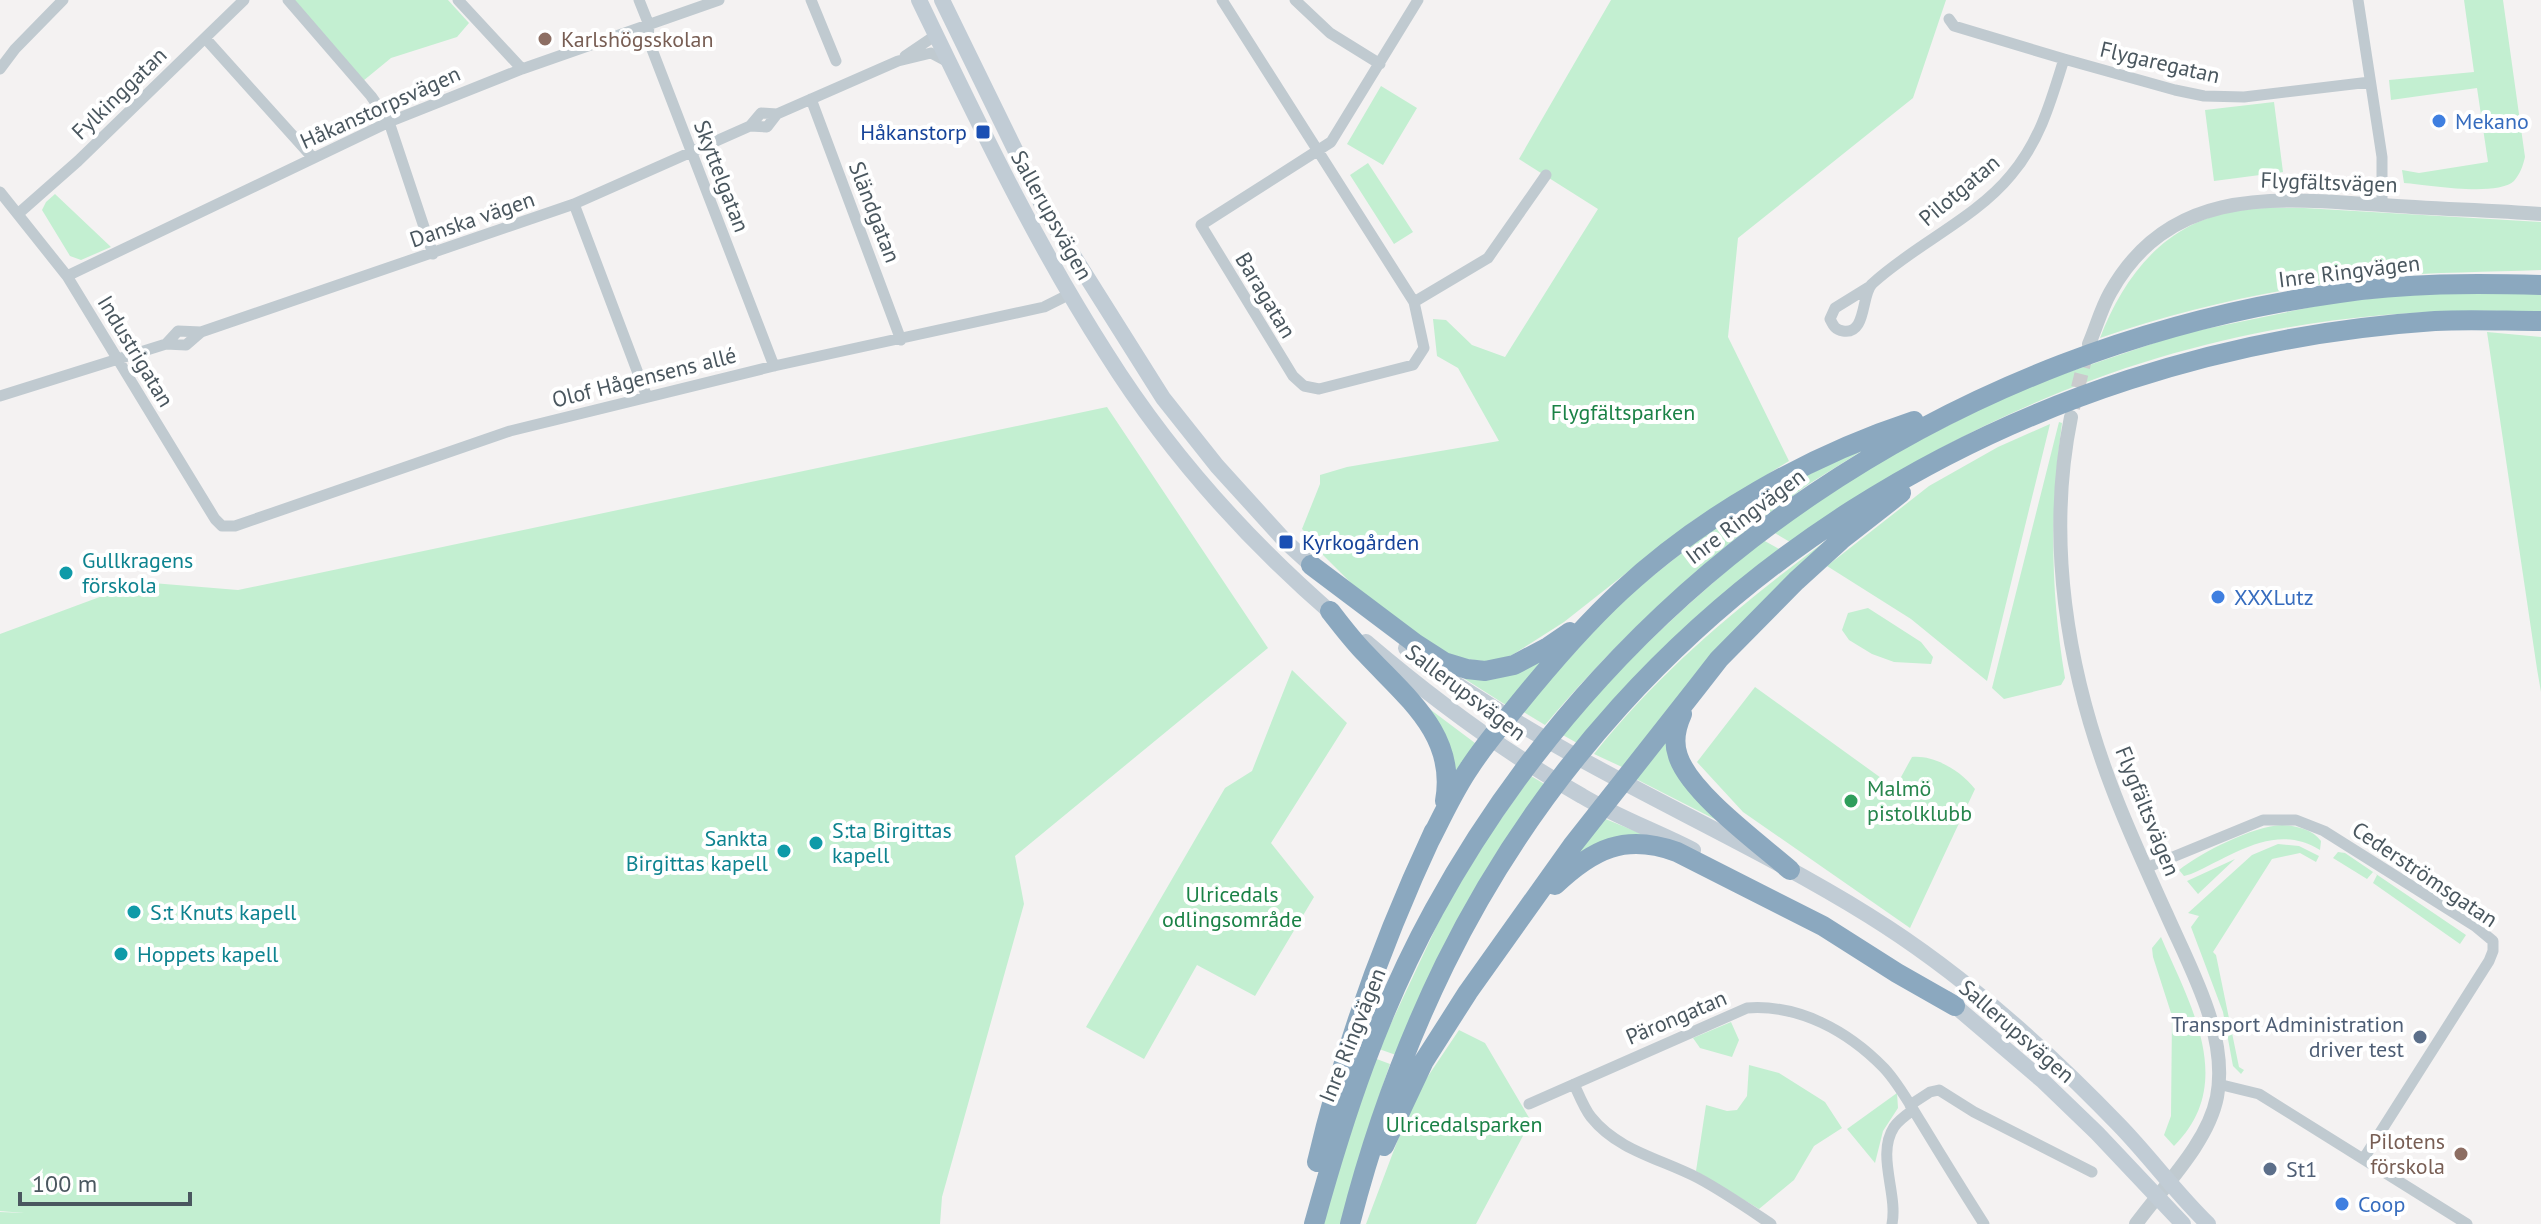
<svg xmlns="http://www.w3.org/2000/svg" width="2541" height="1224" font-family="'PT Sans',sans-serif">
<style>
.green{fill:#c3efd1}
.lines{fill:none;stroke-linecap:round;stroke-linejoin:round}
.tertiary-tunnel{stroke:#cacbcd;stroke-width:14;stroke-dasharray:14 7;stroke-linecap:butt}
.minor{stroke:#c0cad0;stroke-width:11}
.tertiary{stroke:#c0cad0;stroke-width:14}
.secondary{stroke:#c1ccd5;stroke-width:16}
.motorway{stroke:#8ba8bf;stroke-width:20}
.education-dot{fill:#8d6e63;stroke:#fff;stroke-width:3}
.shop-dot{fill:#3f7fe0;stroke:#fff;stroke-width:3}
.transit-dot{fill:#1a4fb4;stroke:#fff;stroke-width:3}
.culture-dot{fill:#0f9aa8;stroke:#fff;stroke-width:3}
.leisure-dot{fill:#2e9e5b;stroke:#fff;stroke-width:3}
.service-dot{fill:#5c6f8a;stroke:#fff;stroke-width:3}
.labels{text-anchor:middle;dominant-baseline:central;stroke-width:8;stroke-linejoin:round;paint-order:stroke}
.education-label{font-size:22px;fill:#785e54;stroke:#fff;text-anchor:start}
.street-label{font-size:22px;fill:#4a575f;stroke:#fff}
.shop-label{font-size:22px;fill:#366cbe;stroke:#fff;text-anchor:start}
.transit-label{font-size:22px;fill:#164399;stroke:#fff;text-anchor:end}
.park-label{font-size:22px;fill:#1a8246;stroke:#fff}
.culture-label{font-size:22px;fill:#0d838f;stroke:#fff;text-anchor:start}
.leisure-label{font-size:22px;fill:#27864d;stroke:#fff;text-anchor:start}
.service-label{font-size:22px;fill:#4e5e75;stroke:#fff;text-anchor:end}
</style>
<rect width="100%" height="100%" fill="#f4f2f2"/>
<path class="green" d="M 293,0 L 448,0 L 469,23 L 457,37 L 391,58 L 363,81 Z
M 1611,0 L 1946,0 L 1913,98 L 1738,238 L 1728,337 L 1789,461 L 1691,522 L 1564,622 L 1509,657 L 1490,662 L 1452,657 L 1429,645 L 1353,585 L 1305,537 L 1307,534 L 1302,529 L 1320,484 L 1320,475 L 1347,467 L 1499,441 L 1458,368 L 1437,356 L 1433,319 L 1446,320 L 1472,345 L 1505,357 L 1598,209 L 1519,159 Z
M 2464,0 L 2503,0 L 2525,157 C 2523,166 2520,174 2514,181 C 2496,197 2429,185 2404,183 L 2402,170 L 2419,173 L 2488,162 L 2477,88 L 2391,100 L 2389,80 L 2474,72 Z
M 1381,86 L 1417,108 L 1383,165 L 1347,144 Z
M 2274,102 L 2283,172 L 2214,181 L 2205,110 Z
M 1368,163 L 1413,232 L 1394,244 L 1350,175 Z
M 55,194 L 111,247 L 81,260 L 70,256 L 42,210 L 46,202 Z
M 2304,208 L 2541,222 L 2541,270 C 2488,272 2434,272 2381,277 C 2286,286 2191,307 2100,338 C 2125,273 2168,219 2243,210 C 2263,207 2284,208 2304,208 Z
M 2414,294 L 2541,294 L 2541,312 C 2262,299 2016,381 1790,542 L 1773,532 L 1883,459 L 2019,389 L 2181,334 L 2331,303 Z
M 2487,332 L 2541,337 L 2541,692 L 2537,669 Z
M 1107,407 L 1268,648 L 1015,856 L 1024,904 L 942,1197 L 940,1224 L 0,1224 L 0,1212 L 24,1213 L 0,1211 L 0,634 L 140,582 L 238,590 Z
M 2059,422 L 2062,423 C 2050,513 2050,588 2065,678 L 2061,685 L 2004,699 L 1992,688 Z
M 2050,424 L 1987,681 L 1911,619 L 1827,566 L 1929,486 L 1998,447 Z
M 1884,437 L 1809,484 L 1757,522 L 1738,510 Z
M 1728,516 L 1748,529 C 1673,588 1607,652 1545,725 L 1522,711 L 1619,603 Z
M 1850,523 L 1622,767 L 1594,754 C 1668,661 1755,593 1850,523 Z
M 1763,540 L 1781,550 C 1705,607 1639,672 1577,743 L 1561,734 C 1622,663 1691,600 1763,540 Z
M 1868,608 L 1921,642 L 1933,657 L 1931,664 L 1894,662 L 1872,654 L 1849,640 L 1842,630 L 1848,613 Z
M 1557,650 L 1509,707 L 1446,667 Z
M 1292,670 L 1347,723 L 1271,843 L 1314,897 L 1255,996 L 1197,965 L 1144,1059 L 1086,1027 L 1225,788 L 1252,771 Z
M 1755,687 L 1895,788 L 1912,757 C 1935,755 1961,771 1975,789 L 1910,928 L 1743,812 L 1697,762 Z
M 1419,701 L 1479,746 L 1453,783 Z
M 1670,737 L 1738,831 L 1636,779 Z
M 1531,776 L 1546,785 L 1466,908 L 1396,1055 L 1379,1049 L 1446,906 L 1489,836 Z
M 1603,818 L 1652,838 L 1569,864 Z
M 2282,825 C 2296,826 2312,829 2321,841 L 2320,850 C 2275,822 2234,855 2191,874 L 2184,876 L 2179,870 C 2202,852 2253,826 2282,825 Z
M 2278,844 L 2299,846 L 2319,856 L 2316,862 L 2300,853 L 2272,859 L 2213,952 L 2216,955 L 2239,1067 L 2244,1070 L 2241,1074 L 2233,1066 L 2223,1012 L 2191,927 L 2199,916 L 2188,913 L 2252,855 Z
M 2338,852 L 2345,853 L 2466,935 L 2460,944 L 2373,883 L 2377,875 L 2373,872 L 2367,879 L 2333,858 Z
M 2235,859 L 2198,894 L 2187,881 Z
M 2161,937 C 2189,1003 2238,1083 2174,1146 L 2164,1135 L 2171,1116 L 2172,1016 L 2153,957 L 2152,948 Z
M 1731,1022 L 1739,1040 L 1732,1057 L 1700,1048 L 1693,1038 Z
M 1459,1030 L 1485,1043 L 1531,1121 L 1476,1224 L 1366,1224 L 1414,1097 Z
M 1374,1058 L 1390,1064 L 1363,1144 L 1340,1224 L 1322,1224 Z
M 1749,1065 L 1779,1073 L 1825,1102 L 1842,1128 L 1814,1146 L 1794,1180 L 1759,1209 L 1696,1171 L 1706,1105 L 1727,1111 L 1737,1110 L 1747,1096 Z
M 1897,1093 L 1898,1108 L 1883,1131 L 1875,1163 L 1847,1129 Z"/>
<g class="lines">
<path class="tertiary-tunnel" d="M 2073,408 L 2087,351"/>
<path class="minor" d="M 288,0 L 371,96 L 389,122 L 433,254
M 458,0 L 522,69
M 639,0 L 649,25 L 648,39 L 774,366
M 811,0 L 836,61
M 1222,0 L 1414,302 L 1424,348 L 1413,365 L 1319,389 L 1304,386 L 1293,376 L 1201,225 L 1317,151 L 1331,142 L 1418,0
M 1295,0 L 1330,33 L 1380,64
M 2358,0 L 2382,157 L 2382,205
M 1949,19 L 1954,26 L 2064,59 L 2175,90 L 2204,96 L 2244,97 L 2370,82
M 205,38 L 313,158
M 905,56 L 936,35
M 0,69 L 15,49 L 63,0
M 811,99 L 901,340
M 750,126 L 761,113 L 777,114 L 898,61 L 931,53 L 946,61
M 0,192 L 67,276 L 215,519 L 222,526 L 235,526 L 510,431 L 774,366 L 1044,307 L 1070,294
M 574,204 L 647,397
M 19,213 L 78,161 L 244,0
M 67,276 L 389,122 L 522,69 L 719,0
M 1869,287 L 1835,308 L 1830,319 C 1833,325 1835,330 1843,331 C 1867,335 1861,295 1872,284 C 1914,245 1975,219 2011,175 C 2040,141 2051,101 2064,59
M 1414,302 L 1488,258 L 1546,175
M 166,344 L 178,331 L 201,332 L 574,204 L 750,126 L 767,127 L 777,114
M 0,396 L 166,344 L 186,345 L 201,332
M 2146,868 L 2263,820 L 2296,820 L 2324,831 L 2475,926 L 2493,941 L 2493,951 L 2489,961 L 2364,1158
M 1574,1084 C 1579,1095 1584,1108 1591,1117 C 1618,1151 1662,1159 1698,1178 C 1724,1192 1747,1208 1771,1224
M 2218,1084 L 2259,1094 L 2467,1224
M 1529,1104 L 1747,1008 C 1799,1004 1848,1031 1884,1068 C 1899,1084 1910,1105 1922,1124 C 1942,1157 1963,1191 1984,1224
M 1910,1105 L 1930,1092 L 1939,1090 L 1974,1112 L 2092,1172
M 1892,1224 C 1898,1193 1876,1155 1894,1127 C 1898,1121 1906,1115 1913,1110"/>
<path class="tertiary" d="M 2089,344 C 2096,328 2101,309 2110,293 C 2170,185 2276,198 2382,205 C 2435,209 2488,210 2541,214
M 2071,417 C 2046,540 2067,669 2111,785 C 2127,828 2147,871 2166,913 C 2190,968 2229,1035 2217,1097 C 2208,1143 2163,1187 2136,1224"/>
<path class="secondary" d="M 919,0 C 977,120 1034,241 1106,353 C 1168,452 1248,541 1336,617
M 942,0 L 1044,209 L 1163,398 L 1217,466 L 1286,542 L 1319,572
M 1366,642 C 1434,700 1504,752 1582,796 C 1617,817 1656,831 1693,850
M 1406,648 C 1433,670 1462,688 1491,706 C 1613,784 1745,839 1868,915 C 1960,972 2044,1047 2119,1125 C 2150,1157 2176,1193 2208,1224
M 1947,999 L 2043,1081 L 2097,1133 L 2183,1224"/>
<path class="motorway" d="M 1311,565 L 1416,644 L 1444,662 L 1467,669 L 1485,671 L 1514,665 L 1548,647 L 1570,632
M 1330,611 C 1342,626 1353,641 1366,654 C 1407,698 1457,735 1445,801
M 1682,714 C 1676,727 1673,742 1678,756 C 1690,793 1759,843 1790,870
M 1429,842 C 1442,817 1454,790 1470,767 C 1481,750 1494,734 1507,718 C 1542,674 1579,630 1621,591 C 1703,515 1808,456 1914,421
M 1555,885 C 1593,849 1625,833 1677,852 L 1823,926 L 1897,973 L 1955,1006
M 1384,1146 L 1424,1061 L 1468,992 L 1572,846 L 1698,686 L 1719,659 L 1796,581 L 1841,540 L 1901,493
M 1317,1162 C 1344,1047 1384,938 1434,831
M 1314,1224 C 1344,1115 1379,1010 1434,910 C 1620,571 1957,346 2339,293 C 2406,283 2474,283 2541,285
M 1350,1224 C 1373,1134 1404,1048 1445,964 C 1633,582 2015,349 2435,321 C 2470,319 2506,321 2541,321"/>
</g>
<g class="education-dot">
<circle cx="545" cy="39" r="8"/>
<circle cx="2461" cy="1154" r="8"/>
</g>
<g class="shop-dot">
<circle cx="2439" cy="121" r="8"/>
<circle cx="2218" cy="597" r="8"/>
<circle cx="2342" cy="1204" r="8"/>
</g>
<g class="transit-dot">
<rect x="975" y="124" width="16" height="16" rx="4"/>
<rect x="1278" y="534" width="16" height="16" rx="4"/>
</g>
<g class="culture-dot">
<circle cx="66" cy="573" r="8"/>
<circle cx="816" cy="843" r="8"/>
<circle cx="784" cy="851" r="8"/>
<circle cx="134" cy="912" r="8"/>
<circle cx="121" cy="954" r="8"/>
</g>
<circle class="leisure-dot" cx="1851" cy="801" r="8"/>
<g class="service-dot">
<circle cx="2420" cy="1037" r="8"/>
<circle cx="2270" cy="1169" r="8"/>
</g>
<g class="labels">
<g class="education-label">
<text x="561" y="39">Karlshögsskolan</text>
<text x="2445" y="1141" text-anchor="end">Pilotens<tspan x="2445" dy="25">förskola</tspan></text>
</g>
<g class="street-label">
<text transform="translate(2160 62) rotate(13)">Flygaregatan</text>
<text transform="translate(119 93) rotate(-44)">Fylkinggatan</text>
<text transform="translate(380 107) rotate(-24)">Håkanstorpsvägen</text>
<text transform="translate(722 176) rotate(69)">Skyttelgatan</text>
<text transform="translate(2329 182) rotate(2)">Flygfältsvägen</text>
<text transform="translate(1959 190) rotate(-40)">Pilotgatan</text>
<text transform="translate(875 212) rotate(69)">Sländgatan</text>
<text transform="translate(1052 215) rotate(61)">Sallerupsvägen</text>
<text transform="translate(472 219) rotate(-19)">Danska vägen</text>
<text transform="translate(2349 271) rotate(-7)">Inre Ringvägen</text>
<text transform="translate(1266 295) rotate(59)">Baragatan</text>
<text transform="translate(136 351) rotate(59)">Industrigatan</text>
<text transform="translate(644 377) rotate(-14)">Olof Hågensens allé</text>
<text transform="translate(1745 516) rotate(-37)">Inre Ringvägen</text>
<text transform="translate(1466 692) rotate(37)">Sallerupsvägen</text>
<text transform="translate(2148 811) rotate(68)">Flygfältsvägen</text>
<text transform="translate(2425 874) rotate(34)">Cederströmsgatan</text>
<text transform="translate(1676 1017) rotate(-23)">Pärongatan</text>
<text transform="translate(2017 1031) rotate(41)">Sallerupsvägen</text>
<text transform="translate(1352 1035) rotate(-68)">Inre Ringvägen</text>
</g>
<g class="shop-label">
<text x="2455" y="121">Mekano</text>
<text x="2234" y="597">XXXLutz</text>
<text x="2358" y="1204">Coop</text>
</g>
<g class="transit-label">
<text x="967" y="132">Håkanstorp</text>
<text x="1302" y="542" text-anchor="start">Kyrkogården</text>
</g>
<g class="park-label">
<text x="1623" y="412">Flygfältsparken</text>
<text x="1232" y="894">Ulricedals<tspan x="1232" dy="25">odlingsområde</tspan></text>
<text x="1464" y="1124">Ulricedalsparken</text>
</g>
<g class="culture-label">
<text x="82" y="560">Gullkragens<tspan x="82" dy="25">förskola</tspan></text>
<text x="832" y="830">S:ta Birgittas<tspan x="832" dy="25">kapell</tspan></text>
<text x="768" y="838" text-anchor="end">Sankta<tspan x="768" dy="25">Birgittas kapell</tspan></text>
<text x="150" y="912">S:t Knuts kapell</text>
<text x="137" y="954">Hoppets kapell</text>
</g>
<g class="leisure-label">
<text x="1867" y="788">Malmö<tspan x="1867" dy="25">pistolklubb</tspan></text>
</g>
<g class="service-label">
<text x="2404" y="1024">Transport Administration<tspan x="2404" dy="25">driver test</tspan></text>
<text x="2286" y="1169" text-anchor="start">St1</text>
</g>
</g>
<path d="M20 1192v12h170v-12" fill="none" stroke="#4a575f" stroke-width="4"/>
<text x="32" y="1192" font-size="24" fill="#4a575f" stroke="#ffffff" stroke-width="6" paint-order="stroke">100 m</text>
</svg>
